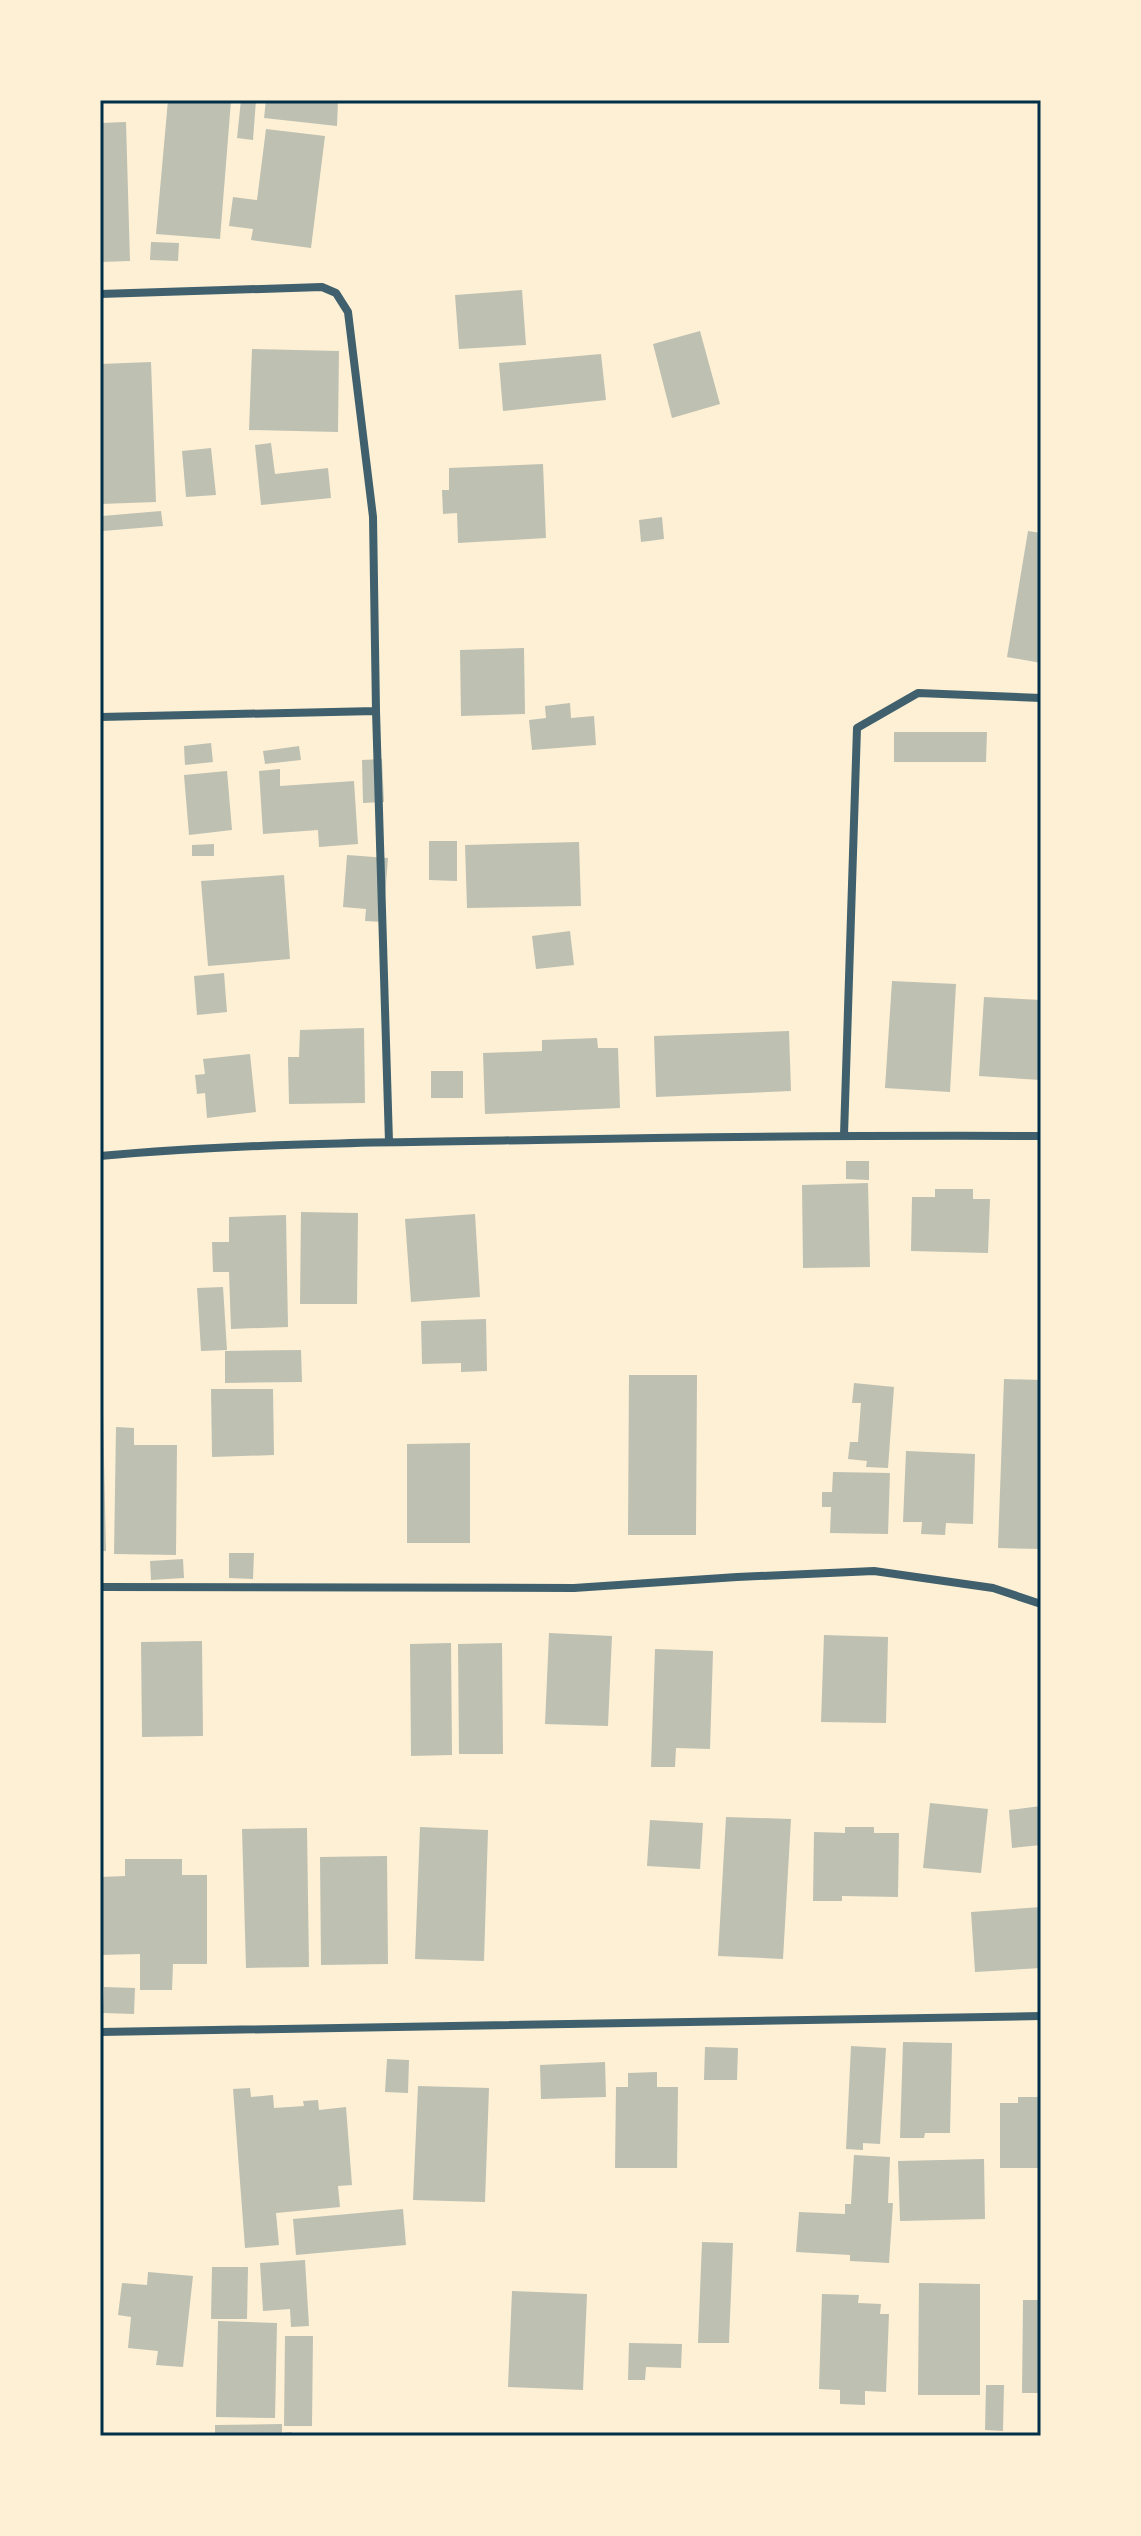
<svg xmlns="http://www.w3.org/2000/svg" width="1141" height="2536" font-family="'DM Sans',sans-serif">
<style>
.building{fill:#bec0b2}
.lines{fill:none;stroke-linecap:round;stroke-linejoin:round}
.minor{stroke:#3f606c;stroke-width:8}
.neatline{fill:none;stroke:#003049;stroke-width:3}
</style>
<rect width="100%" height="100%" fill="#fdf0d5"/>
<path class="building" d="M 168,100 L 231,101 L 220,239 L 156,234 Z
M 241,100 L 256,100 L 253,140 L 237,138 Z
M 266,100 L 338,100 L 337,126 L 264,118 Z
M 126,122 L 130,261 L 100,262 L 100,123 Z
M 266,129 L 325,136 L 311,248 L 251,240 L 253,229 L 229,226 L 233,197 L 257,200 Z
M 151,242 L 179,243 L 178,261 L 150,260 Z
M 522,290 L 526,345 L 459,349 L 455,295 Z
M 700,331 L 720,404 L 672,418 L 653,344 Z
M 252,349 L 339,351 L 338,432 L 249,430 Z
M 601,354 L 606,400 L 503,411 L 499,363 Z
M 151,362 L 156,502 L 100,504 L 100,364 Z
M 271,443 L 275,474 L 328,468 L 331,498 L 261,505 L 255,445 Z
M 211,448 L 216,495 L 186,497 L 182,451 Z
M 543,464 L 546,538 L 458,543 L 457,513 L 443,514 L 442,490 L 449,490 L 449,468 Z
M 161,511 L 163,526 L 103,531 L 102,516 Z
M 662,517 L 664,539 L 641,542 L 639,520 Z
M 1028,531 L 1041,533 L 1041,663 L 1007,657 Z
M 524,648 L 525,714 L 461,716 L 460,650 Z
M 570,703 L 571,718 L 594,716 L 596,745 L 532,750 L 529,720 L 546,718 L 545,706 Z
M 894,732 L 987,732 L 986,762 L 894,762 Z
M 211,743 L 213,762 L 185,765 L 184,746 Z
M 299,746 L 301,760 L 265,764 L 263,751 Z
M 382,759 L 384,802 L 363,803 L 362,760 Z
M 280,769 L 280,786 L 354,781 L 358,844 L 319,847 L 318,830 L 263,834 L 259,771 Z
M 227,771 L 232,830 L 189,835 L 184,775 Z
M 429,841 L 457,841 L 457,881 L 429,880 Z
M 579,842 L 581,906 L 467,908 L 465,845 Z
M 214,844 L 214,856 L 192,856 L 192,845 Z
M 347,855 L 388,858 L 383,922 L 365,921 L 366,909 L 343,907 Z
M 284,875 L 290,959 L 208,966 L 201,881 Z
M 570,931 L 574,965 L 536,969 L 532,936 Z
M 224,973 L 227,1012 L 197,1015 L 194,976 Z
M 892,981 L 956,984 L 950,1092 L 885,1088 Z
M 984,997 L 1041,1000 L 1041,1080 L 979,1076 Z
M 364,1028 L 365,1103 L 289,1104 L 288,1057 L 299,1057 L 300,1030 Z
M 789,1031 L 791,1091 L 656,1097 L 654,1036 Z
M 597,1038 L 598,1048 L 618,1048 L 620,1108 L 485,1114 L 483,1053 L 542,1051 L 542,1040 Z
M 250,1054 L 256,1112 L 207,1118 L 205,1093 L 197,1094 L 195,1075 L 205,1074 L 203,1059 Z
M 431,1071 L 463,1071 L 463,1098 L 431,1098 Z
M 846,1161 L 869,1161 L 869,1180 L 846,1179 Z
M 868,1183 L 870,1267 L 803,1268 L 802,1185 Z
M 935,1189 L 973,1189 L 973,1199 L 990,1199 L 988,1253 L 911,1251 L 912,1197 L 935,1197 Z
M 301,1212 L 358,1213 L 357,1304 L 300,1304 Z
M 475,1214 L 480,1297 L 411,1302 L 405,1219 Z
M 286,1215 L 288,1327 L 231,1329 L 229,1272 L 213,1272 L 212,1242 L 229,1242 L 229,1217 Z
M 223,1287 L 227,1350 L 201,1351 L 197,1288 Z
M 486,1319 L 487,1371 L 461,1372 L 461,1363 L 422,1364 L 421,1321 Z
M 301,1350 L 302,1382 L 225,1383 L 225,1351 Z
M 629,1375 L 697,1375 L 696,1535 L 628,1535 Z
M 1004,1379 L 1041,1380 L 1041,1549 L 998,1548 Z
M 854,1383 L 894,1387 L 888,1468 L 866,1467 L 867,1461 L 848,1459 L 850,1442 L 858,1442 L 861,1403 L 852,1403 Z
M 211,1389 L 273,1389 L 274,1455 L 212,1457 Z
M 100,1413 L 103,1413 L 106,1551 L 100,1551 Z
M 116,1427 L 134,1428 L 134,1445 L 177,1445 L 176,1555 L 114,1554 Z
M 470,1443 L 470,1543 L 407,1543 L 407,1444 Z
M 906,1451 L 975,1454 L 973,1524 L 946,1523 L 945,1535 L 921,1534 L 922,1522 L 903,1522 Z
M 833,1472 L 890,1473 L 888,1534 L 830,1533 L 831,1507 L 822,1507 L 822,1492 L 832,1492 Z
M 229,1553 L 254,1553 L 253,1579 L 229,1578 Z
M 183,1559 L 184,1578 L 151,1580 L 150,1561 Z
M 549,1633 L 612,1636 L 608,1726 L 545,1724 Z
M 824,1635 L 888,1637 L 886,1723 L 821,1722 Z
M 202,1641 L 203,1736 L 142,1737 L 141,1642 Z
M 451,1643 L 452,1755 L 411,1756 L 410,1644 Z
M 502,1643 L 503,1754 L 459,1754 L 458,1644 Z
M 655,1649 L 713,1651 L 710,1749 L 676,1748 L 675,1767 L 651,1767 Z
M 930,1803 L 988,1809 L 981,1873 L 923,1868 Z
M 1041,1806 L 1041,1845 L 1012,1848 L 1009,1810 Z
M 726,1817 L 791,1819 L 783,1959 L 718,1956 Z
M 650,1820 L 703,1823 L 700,1869 L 647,1866 Z
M 420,1827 L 488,1830 L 484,1961 L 415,1959 Z
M 845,1827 L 874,1827 L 874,1833 L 899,1833 L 898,1897 L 842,1896 L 842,1901 L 813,1901 L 814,1832 L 845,1833 Z
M 307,1828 L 309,1967 L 246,1968 L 242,1829 Z
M 387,1856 L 388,1964 L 321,1965 L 320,1857 Z
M 125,1859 L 182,1859 L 182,1875 L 207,1875 L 207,1964 L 173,1964 L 172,1990 L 140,1990 L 140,1954 L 100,1955 L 100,1877 L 125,1876 Z
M 1041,1907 L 1041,1968 L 975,1972 L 971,1912 Z
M 104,1987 L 135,1988 L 134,2014 L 103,2013 Z
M 903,2042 L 952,2043 L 950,2133 L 925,2133 L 924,2138 L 900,2138 Z
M 851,2046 L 886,2048 L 880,2144 L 863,2143 L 863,2150 L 846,2149 Z
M 705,2047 L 738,2048 L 737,2080 L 704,2080 Z
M 387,2059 L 409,2060 L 408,2093 L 385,2092 Z
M 605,2062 L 606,2097 L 541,2099 L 540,2065 Z
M 657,2072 L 657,2087 L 678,2087 L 677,2168 L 615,2168 L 616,2087 L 628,2087 L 628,2073 Z
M 418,2086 L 489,2088 L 485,2202 L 413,2200 Z
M 250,2088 L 251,2097 L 273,2095 L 274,2108 L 304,2106 L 303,2101 L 318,2100 L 319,2110 L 346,2107 L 352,2185 L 338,2186 L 340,2207 L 276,2213 L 279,2245 L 245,2248 L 233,2089 Z
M 1018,2097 L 1041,2097 L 1041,2168 L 1000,2168 L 1000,2103 L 1018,2103 Z
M 854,2155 L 890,2157 L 888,2203 L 893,2203 L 889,2263 L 850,2261 L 850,2255 L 796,2252 L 799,2212 L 845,2214 L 845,2204 L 851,2204 Z
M 984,2159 L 985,2219 L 900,2221 L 898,2161 Z
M 403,2209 L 406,2245 L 296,2255 L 293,2219 Z
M 702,2242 L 733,2243 L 729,2343 L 698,2343 Z
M 305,2260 L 309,2326 L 291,2327 L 290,2309 L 263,2311 L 260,2263 Z
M 212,2267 L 248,2267 L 247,2319 L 211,2319 Z
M 148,2272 L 193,2276 L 183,2367 L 156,2365 L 158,2351 L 128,2348 L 131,2317 L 118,2315 L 122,2283 L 147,2285 Z
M 919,2283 L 980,2284 L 980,2395 L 918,2395 Z
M 512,2291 L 587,2294 L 583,2390 L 508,2387 Z
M 822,2294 L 859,2295 L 858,2303 L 881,2304 L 880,2314 L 889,2314 L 886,2392 L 865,2391 L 865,2405 L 840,2404 L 840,2390 L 819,2389 Z
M 1023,2300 L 1041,2300 L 1041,2393 L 1022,2393 Z
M 218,2321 L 277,2323 L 275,2418 L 216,2417 Z
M 285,2336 L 313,2336 L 312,2426 L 284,2426 Z
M 629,2343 L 682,2344 L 681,2368 L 646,2367 L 645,2380 L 628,2380 Z
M 986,2385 L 1004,2385 L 1003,2431 L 985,2430 Z
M 282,2424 L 282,2433 L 292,2432 L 291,2436 L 215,2436 L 215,2425 Z"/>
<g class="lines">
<path class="minor" d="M 100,294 L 322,287 L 336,293 L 348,312 L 373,517 L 376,711 L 389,1142
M 100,717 L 376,711
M 844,1135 L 857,728 L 918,693 L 1041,698
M 100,1156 C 245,1143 391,1142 537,1140 C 705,1137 873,1135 1041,1136
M 100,1587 L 574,1588 L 737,1577 L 874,1571 L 993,1588 L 1041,1604
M 100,2032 L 1041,2016"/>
</g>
<rect width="1141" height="2536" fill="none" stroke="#fdf0d5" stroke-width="204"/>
<rect x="102" y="102" width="937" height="2332" class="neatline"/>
</svg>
